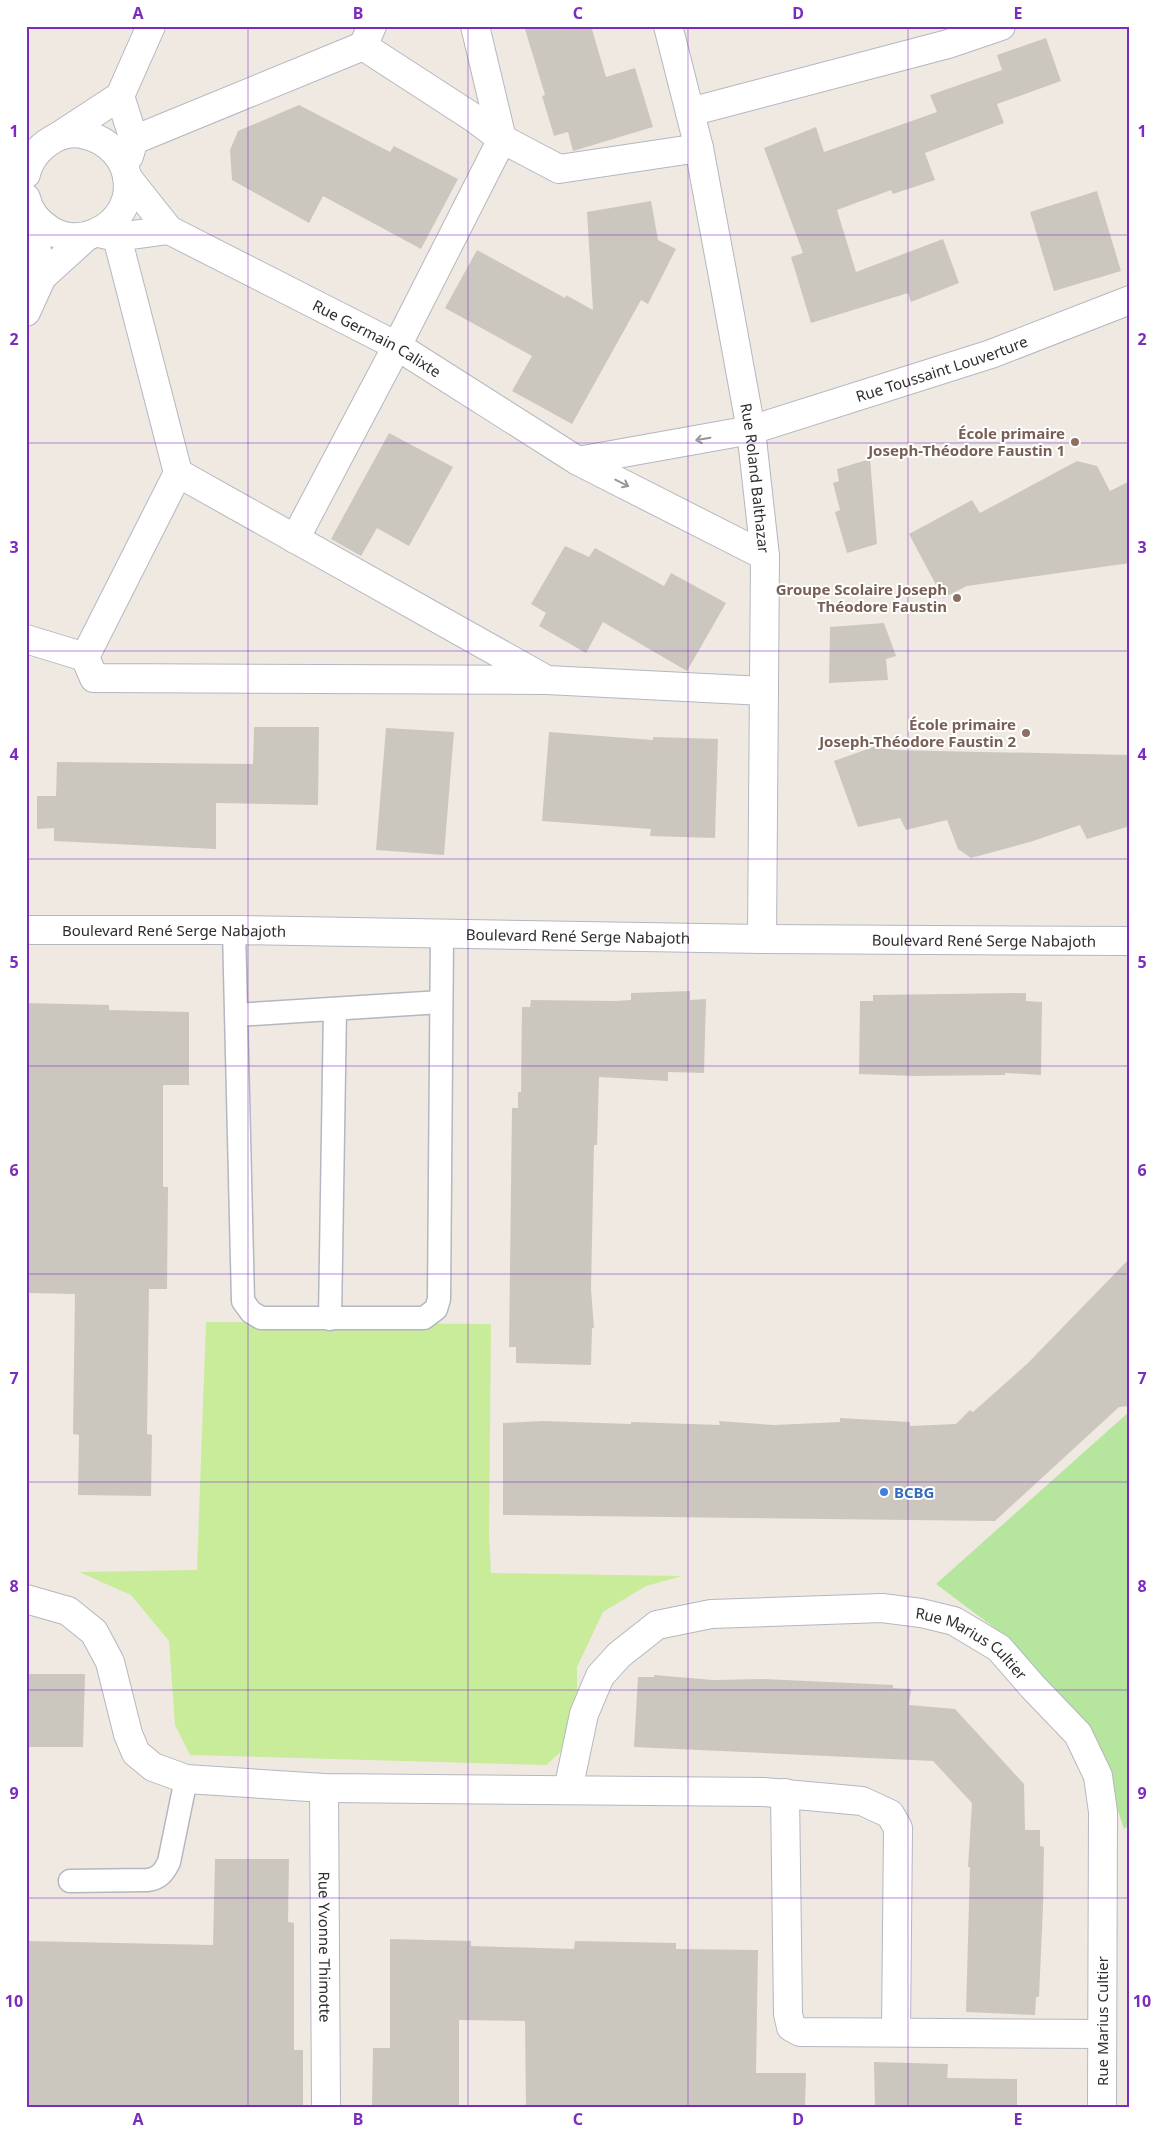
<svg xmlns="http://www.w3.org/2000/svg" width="1156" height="2133" font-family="'Noto Sans',sans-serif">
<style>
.green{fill:#b6e59e}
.pitch{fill:#c9ec9a}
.building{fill:#cbc7bf}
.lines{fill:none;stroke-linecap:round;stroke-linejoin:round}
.lane-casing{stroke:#b4b7c1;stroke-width:25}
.street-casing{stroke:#b4b7c1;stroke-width:30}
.secondary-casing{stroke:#b4b7c1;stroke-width:30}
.lane{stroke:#fff;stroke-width:22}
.street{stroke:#fff;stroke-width:28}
.secondary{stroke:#fff;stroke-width:28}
.oneway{stroke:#969696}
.grid{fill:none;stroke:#7b2cbf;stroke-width:1;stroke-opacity:0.55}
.education-dot{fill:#8d6e63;stroke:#fff;stroke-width:2}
.shop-dot{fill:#3f7fe0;stroke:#fff;stroke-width:2}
.labels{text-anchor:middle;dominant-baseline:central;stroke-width:4;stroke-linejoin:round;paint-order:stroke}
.street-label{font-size:15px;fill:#2e2e2e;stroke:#fff}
.education-label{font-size:15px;font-weight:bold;fill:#785e54;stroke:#fff;text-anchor:end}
.shop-label{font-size:15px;font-weight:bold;fill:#366cbe;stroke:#fff;text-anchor:start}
.neatline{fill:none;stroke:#7b2cbf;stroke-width:2}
.grid-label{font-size:16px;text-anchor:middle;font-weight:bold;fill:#7b2cbf}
</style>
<rect width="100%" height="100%" fill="#efe9e1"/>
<path class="green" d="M 1130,1411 L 1130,1824 L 1124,1829 L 1093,1734 L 1004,1635 L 936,1584 Z"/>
<path class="pitch" d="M 206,1322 L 491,1324 L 489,1536 L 491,1573 L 682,1576 L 646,1586 L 603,1612 L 577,1667 L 577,1738 L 546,1765 L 190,1755 L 175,1725 L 169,1641 L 131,1595 L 79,1572 L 197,1570 Z"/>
<path class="building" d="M 524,26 L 591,26 L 606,77 L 635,68 L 653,127 L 573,151 L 568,132 L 554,136 L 542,96 L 545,95 Z
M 1046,38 L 1061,81 L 997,104 L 1004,123 L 925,153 L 935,180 L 893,194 L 891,190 L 837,210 L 856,272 L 943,239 L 959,283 L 911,302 L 908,293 L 811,323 L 791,257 L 803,253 L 764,148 L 816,127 L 824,152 L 937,112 L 930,95 L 1002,70 L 997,55 Z
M 299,105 L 390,152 L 394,146 L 458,179 L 421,249 L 323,196 L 309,223 L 232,180 L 230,150 L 238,131 Z
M 1097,191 L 1121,271 L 1054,291 L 1030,212 Z
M 651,201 L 658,240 L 676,249 L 648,304 L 641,300 L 572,424 L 512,391 L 532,356 L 445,308 L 477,250 L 565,298 L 566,295 L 593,310 L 587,212 Z
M 389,433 L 453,467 L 409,546 L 377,528 L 361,556 L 331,539 Z
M 870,459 L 877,544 L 847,553 L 835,512 L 840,510 L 833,483 L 839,481 L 837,469 Z
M 1077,461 L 1097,466 L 1110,491 L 1130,481 L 1130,563 L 967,586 L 943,598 L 909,534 L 972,500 L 980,513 Z
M 565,546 L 589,557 L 595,548 L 664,586 L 671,573 L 726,603 L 687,671 L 603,622 L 586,653 L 539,626 L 546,613 L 531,604 Z
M 884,623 L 896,656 L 886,659 L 888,680 L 829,683 L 830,627 Z
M 254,727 L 319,727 L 318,805 L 216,803 L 216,849 L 54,841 L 54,828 L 37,829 L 37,796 L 56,796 L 57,762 L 253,764 Z
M 386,728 L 454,732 L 444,855 L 376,850 Z
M 549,732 L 653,740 L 653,737 L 718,739 L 715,838 L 650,836 L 651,829 L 542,821 Z
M 887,742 L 891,750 L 1130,755 L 1130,826 L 1087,839 L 1080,825 L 1030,842 L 971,858 L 958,849 L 947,820 L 906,830 L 900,818 L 858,827 L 834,761 Z
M 690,991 L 690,1000 L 706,999 L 704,1073 L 668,1072 L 668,1081 L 599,1077 L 597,1145 L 594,1145 L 591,1289 L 594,1328 L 592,1328 L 591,1365 L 516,1363 L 516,1347 L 509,1347 L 512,1108 L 518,1108 L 518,1092 L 521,1092 L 522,1007 L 530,1007 L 531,1000 L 615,1001 L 631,1000 L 631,993 Z
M 1026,993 L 1026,1001 L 1042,1002 L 1041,1075 L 1005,1073 L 1005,1075 L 914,1076 L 859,1074 L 860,1001 L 873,1001 L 873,995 Z
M 26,1003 L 109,1005 L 109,1010 L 189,1012 L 189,1085 L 163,1085 L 163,1187 L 168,1187 L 167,1289 L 149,1289 L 147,1434 L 152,1435 L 151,1496 L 78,1495 L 79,1435 L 73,1434 L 75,1294 L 26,1293 Z
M 1130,1258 L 1130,1406 L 1119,1407 L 995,1521 L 503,1515 L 503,1423 L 543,1421 L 631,1424 L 631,1422 L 720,1425 L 719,1421 L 774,1425 L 840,1422 L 840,1418 L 910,1422 L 910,1426 L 956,1424 L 970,1410 L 973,1412 L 1028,1363 Z
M 26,1674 L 85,1674 L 83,1747 L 26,1747 Z
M 654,1675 L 713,1680 L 764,1679 L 893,1685 L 893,1688 L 911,1689 L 909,1705 L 955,1709 L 1024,1784 L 1025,1830 L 1040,1830 L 1040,1846 L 1044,1847 L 1043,1907 L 1039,1997 L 1036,1997 L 1035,2015 L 966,2012 L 970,1867 L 968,1867 L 972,1803 L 933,1761 L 634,1747 L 638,1677 L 654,1677 Z
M 215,1859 L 289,1859 L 288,1922 L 294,1923 L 294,2050 L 303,2050 L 303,2107 L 26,2107 L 26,1941 L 213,1945 Z
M 390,1939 L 471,1941 L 471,1946 L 574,1949 L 575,1941 L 676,1943 L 676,1949 L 758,1950 L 756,2073 L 806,2073 L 805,2107 L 526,2107 L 525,2021 L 459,2020 L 459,2107 L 372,2107 L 373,2048 L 390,2048 Z
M 874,2062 L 948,2064 L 947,2078 L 1017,2079 L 1017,2107 L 875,2107 Z"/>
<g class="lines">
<g class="lane-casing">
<path id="lane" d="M 234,930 L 243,1301 L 251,1312 L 261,1318 L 424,1318 L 436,1309 L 439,1299 L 442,934
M 236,1015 L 441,1002
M 330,1319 L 335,1009
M 70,1881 L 148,1880 C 160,1878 164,1872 169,1862 L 186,1779"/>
</g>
<g class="street-casing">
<g id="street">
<path d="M 372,26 L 363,46 L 474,118 L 502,139"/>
<path d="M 475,26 L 502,139"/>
<path id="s1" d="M 668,26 L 699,148 L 722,271 L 751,430 L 765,556 L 762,939"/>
<path d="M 120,96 L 134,140 L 129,156"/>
<path d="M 690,112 L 948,44 L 1001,26"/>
<path d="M 59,136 L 120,96 L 151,26"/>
<path d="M 134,140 L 363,46"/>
<path d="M 26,174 C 31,151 57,129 82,134 C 141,146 144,221 86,236 C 73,239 61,237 50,230 C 37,222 29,212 26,198"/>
<path id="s2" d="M 127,177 L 169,230 L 397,346 L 578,461 L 765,556"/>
<path d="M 29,208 L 42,277"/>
<path d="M 99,233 L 117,237 L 169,230"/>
<path d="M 117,237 L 178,473"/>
<path d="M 26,312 L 42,277 L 87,236"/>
<path id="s3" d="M 578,461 L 751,430 L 991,354 L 1130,300"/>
<path d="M 295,539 L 397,346 L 502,139 L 559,169 L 699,148"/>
<path d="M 26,639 L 85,657"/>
<path d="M 547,680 L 178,473 L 85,657 L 94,678 L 547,680 L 764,691"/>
<path d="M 26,1599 L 68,1611 L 94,1632 L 110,1662 L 128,1734 L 136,1753 L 153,1767 L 186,1779 L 324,1788 L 764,1792 L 862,1801 L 890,1814 L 898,1828 L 896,2032"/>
<path id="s4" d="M 324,1788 L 326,2107"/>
<path id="s5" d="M 568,1790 L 584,1714 L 600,1676 L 619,1655 L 657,1625 L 711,1614 L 882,1608 L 921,1613 L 954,1621 L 999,1648 L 1032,1686 L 1078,1734 L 1098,1776 L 1103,1812 L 1102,2107"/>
<path d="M 785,1793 L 788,2014 L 791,2027 L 800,2032 L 1102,2034"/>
</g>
</g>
<g class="secondary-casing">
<g id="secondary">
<path id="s6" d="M 26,930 L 234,930 L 762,939 L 1130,941"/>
</g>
</g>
<use href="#lane" class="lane"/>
<use href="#street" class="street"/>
<use href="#secondary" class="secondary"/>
</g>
<defs><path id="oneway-shaft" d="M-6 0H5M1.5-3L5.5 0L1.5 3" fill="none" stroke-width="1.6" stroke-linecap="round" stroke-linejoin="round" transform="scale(1.25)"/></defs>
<g class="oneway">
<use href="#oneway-shaft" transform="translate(703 439) rotate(170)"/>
<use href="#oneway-shaft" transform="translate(622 483) rotate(27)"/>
</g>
<path class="grid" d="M 248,26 L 248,2107M 468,26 L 468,2107M 688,26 L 688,2107M 908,26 L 908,2107M 26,235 L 1130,235M 26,443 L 1130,443M 26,651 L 1130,651M 26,859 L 1130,859M 26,1066 L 1130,1066M 26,1274 L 1130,1274M 26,1482 L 1130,1482M 26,1690 L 1130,1690M 26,1898 L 1130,1898"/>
<g class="education-dot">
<circle cx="1075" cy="442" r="5"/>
<circle cx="957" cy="598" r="5"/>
<circle cx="1026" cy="733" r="5"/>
</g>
<circle class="shop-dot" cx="884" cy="1492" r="5"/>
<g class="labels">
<g class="street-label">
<text stroke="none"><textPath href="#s2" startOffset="302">Rue Germain Calixte</textPath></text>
<text stroke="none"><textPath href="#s3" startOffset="376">Rue Toussaint Louverture</textPath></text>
<text stroke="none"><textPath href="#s1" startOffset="461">Rue Roland Balthazar</textPath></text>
<text stroke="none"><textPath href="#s6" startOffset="148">Boulevard René Serge Nabajoth</textPath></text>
<text stroke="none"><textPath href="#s6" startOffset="552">Boulevard René Serge Nabajoth</textPath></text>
<text stroke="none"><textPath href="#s6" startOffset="958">Boulevard René Serge Nabajoth</textPath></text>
<text stroke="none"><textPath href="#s5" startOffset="521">Rue Marius Cultier</textPath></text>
<text stroke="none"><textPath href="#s4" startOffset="159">Rue Yvonne Thimotte</textPath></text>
<text transform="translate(1102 2021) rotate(-90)">Rue Marius Cultier</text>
</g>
<g class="education-label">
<text x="1065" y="433">École primaire<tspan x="1065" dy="17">Joseph-Théodore Faustin 1</tspan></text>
<text x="947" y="589">Groupe Scolaire Joseph<tspan x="947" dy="17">Théodore Faustin</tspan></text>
<text x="1016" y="724">École primaire<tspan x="1016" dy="17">Joseph-Théodore Faustin 2</tspan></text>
</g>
<g class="shop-label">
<text x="894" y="1492">BCBG</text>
</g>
</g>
<rect width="1156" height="2133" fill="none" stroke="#ffffff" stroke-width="55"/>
<rect x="28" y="28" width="1100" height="2078" class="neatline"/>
<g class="grid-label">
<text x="138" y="19">A</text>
<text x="358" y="19">B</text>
<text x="578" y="19">C</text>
<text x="798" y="19">D</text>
<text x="1018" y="19">E</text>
<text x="14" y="137">1</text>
<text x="1142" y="137">1</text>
<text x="14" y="345">2</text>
<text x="1142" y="345">2</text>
<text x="14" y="553">3</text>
<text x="1142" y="553">3</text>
<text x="14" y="760">4</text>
<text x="1142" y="760">4</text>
<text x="14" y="968">5</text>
<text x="1142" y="968">5</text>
<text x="14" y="1176">6</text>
<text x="1142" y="1176">6</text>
<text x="14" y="1384">7</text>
<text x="1142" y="1384">7</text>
<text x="14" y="1592">8</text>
<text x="1142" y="1592">8</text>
<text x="14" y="1799">9</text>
<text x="1142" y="1799">9</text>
<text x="14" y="2007">10</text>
<text x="1142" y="2007">10</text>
<text x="138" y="2125">A</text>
<text x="358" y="2125">B</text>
<text x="578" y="2125">C</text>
<text x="798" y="2125">D</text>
<text x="1018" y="2125">E</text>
</g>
</svg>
